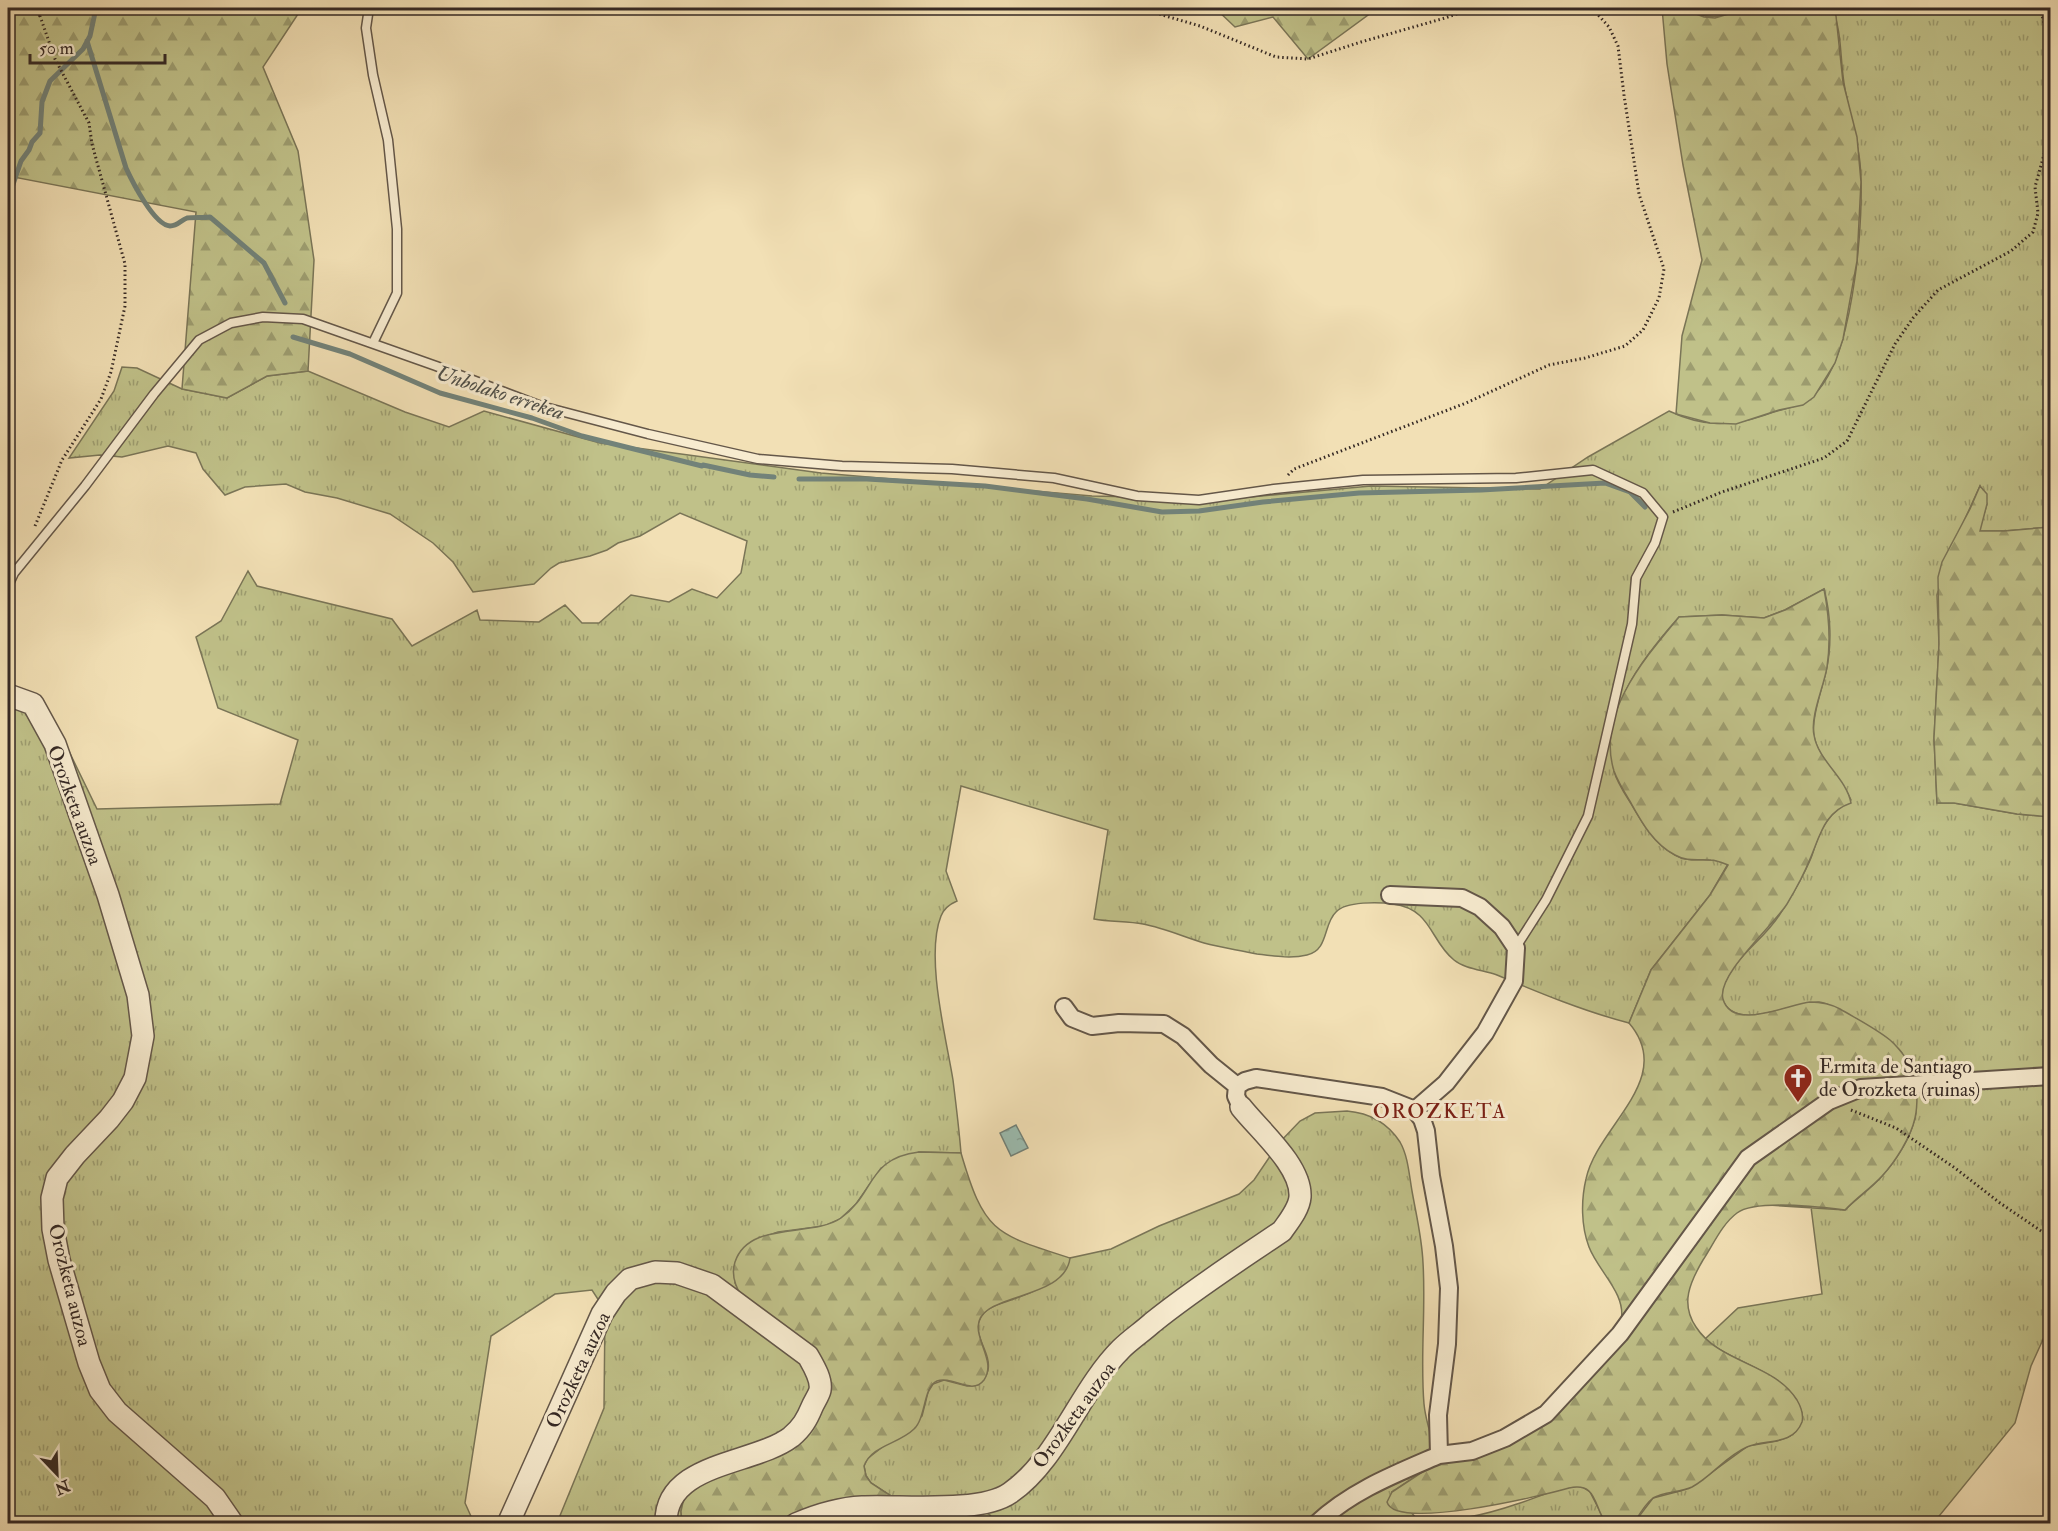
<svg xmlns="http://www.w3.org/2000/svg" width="2058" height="1531" font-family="'IM FELL Double Pica',serif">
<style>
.grass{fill:url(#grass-tufts);stroke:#7a7557;stroke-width:1.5}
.forest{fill:url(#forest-firs);stroke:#7a7557;stroke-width:1.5}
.water{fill:url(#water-ripples);stroke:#728279;stroke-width:1.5}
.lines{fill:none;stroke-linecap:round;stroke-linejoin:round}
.stream{stroke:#728279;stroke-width:5}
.service-casing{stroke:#645749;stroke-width:11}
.minor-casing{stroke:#645749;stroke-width:20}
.tertiary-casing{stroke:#645749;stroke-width:24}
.path{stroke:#352925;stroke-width:3;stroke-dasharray:1.5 3;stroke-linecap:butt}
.service{stroke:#f7ebcf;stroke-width:8}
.minor{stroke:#f7ebcf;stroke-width:16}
.tertiary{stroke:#f7ebcf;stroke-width:21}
.labels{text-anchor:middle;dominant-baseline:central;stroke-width:6;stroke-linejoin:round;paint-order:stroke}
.street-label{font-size:20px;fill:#352925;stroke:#f7ebcf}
.poi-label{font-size:20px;fill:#352925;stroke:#f7ebcf;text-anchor:start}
.water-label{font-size:21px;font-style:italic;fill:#4e4e48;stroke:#f7ebcf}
.neighbourhood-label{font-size:21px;letter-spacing:1.5px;fill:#7a1f14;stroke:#f7ebcf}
</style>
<defs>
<pattern id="grass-tufts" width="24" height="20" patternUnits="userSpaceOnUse" patternTransform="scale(1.5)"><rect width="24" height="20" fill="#c0c189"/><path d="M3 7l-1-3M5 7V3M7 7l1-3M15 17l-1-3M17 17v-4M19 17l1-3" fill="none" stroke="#9d9d70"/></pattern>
<pattern id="forest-firs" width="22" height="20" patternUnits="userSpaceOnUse" patternTransform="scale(1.5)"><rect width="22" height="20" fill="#c0c189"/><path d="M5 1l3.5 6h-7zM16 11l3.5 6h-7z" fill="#9d9d70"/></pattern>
<pattern id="water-ripples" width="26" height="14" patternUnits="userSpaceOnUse" patternTransform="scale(1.5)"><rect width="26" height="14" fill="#9bbdb1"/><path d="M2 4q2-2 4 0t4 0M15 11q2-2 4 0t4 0" fill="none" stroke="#86a298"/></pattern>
</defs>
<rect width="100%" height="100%" fill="#f2e0b5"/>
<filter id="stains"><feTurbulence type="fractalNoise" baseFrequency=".00333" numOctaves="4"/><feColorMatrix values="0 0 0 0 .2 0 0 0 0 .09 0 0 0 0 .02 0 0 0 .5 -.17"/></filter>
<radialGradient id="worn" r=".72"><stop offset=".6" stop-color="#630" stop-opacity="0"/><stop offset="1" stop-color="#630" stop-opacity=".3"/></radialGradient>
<path class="grass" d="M 1680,8 L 1749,8 C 1725,19 1704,20 1680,8 Z
M 1832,8 L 2050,8 L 2050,527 L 2004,531 L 1979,531 L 1987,504 L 1980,486 L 1958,534 L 1937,595 L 1939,644 L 1934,738 L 1937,803 L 1954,803 L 2017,814 L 2050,817 L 2050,1268 L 2044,1267 L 2050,1290 L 2050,1307 L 2045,1335 L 2031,1366 L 2015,1423 L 1935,1521 L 1936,1523 L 1634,1523 L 1653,1498 L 1680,1491 L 1701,1480 L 1748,1446 L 1777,1441 L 1790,1436 L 1795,1432 L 1802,1413 C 1790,1371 1734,1365 1705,1339 L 1738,1308 L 1822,1294 L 1811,1207 L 1768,1205 L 1845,1210 C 1857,1198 1872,1188 1883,1175 C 1898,1158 1913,1134 1916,1112 C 1912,1096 1909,1069 1903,1055 C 1897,1041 1834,1004 1819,1002 C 1794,1001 1741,1032 1724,1003 C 1721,998 1721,991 1724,985 C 1735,956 1764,940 1780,914 C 1791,897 1803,877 1811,858 C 1816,845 1818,832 1827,821 C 1833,812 1842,806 1851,800 C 1842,777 1818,759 1814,736 C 1811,719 1822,689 1826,672 C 1832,646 1831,615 1824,589 L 1785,610 L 1764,618 L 1722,615 L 1679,617 C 1639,662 1604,707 1614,771 C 1617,783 1627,797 1633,807 C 1644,826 1655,845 1675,855 C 1687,862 1697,859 1711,860 C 1716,860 1723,863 1728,864 L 1710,895 L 1651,970 L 1629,1023 C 1583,1011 1540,993 1497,975 C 1483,970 1465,969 1454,960 C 1430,941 1432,909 1393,904 C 1379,902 1346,901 1336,912 C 1323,924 1329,950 1307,955 C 1291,959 1273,956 1257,954 C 1240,950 1222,948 1204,943 C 1184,937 1164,928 1143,924 C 1127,921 1110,922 1094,919 L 1108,830 L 961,786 L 946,871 L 957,901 C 950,904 944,908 941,916 C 925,956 946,1037 953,1080 C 956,1104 959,1129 961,1153 L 919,1152 L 881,1168 L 856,1204 L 840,1219 L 824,1226 L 778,1232 L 758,1239 L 746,1246 L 741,1251 L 735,1283 L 739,1291 L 815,1375 L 801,1423 L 686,1489 L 681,1511 L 682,1523 L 557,1523 L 604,1408 L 605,1310 L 592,1290 L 555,1294 L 491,1336 L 465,1503 L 474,1523 L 8,1524 L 8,702 L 26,708 L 62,737 L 97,809 L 280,804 L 298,740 L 218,708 L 196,637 L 221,621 L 248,571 L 257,586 L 392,619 L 412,646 L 477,610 L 480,620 L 539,622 L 565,605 L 582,623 L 599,623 L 631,595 L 669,602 L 692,589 L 717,598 L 741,573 L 747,541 L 680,513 L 640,536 L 618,543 L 607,550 L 590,556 L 559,563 L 551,568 L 534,584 L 473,592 L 453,562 L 433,543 L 390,514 L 337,498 L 305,492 L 286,484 L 245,487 L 225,495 L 203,469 L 196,453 L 168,446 L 122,457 L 100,455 L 69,458 L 114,391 L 122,367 L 137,368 L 182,389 L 227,398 L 267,376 L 308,371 L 405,412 L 449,427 L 484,411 L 600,443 L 821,473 L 1092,496 L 1229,499 L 1371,486 L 1540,489 L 1588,457 L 1669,411 C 1703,427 1730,427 1765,415 C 1791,405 1805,410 1823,384 C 1854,341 1865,216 1860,163 C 1857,136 1848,110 1844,83 C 1840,58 1842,31 1832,8 Z
M 1347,1111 C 1370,1113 1387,1122 1400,1142 C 1408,1156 1409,1174 1412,1191 C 1416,1214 1422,1238 1423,1263 C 1426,1310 1420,1357 1424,1404 C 1426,1424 1433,1443 1439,1461 L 1392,1492 L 1420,1522 C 1454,1522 1485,1515 1517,1504 C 1537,1498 1560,1486 1581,1486 L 1590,1492 L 1606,1523 L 995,1523 L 993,1519 L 894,1498 L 871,1483 L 866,1476 L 864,1466 L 867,1459 L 922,1416 L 928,1392 L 933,1384 L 944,1380 L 967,1386 L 978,1385 C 982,1381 987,1375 988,1370 C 992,1350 967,1332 984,1313 C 990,1306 1000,1304 1008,1301 C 1032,1293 1060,1283 1070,1258 L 1111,1249 L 1159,1226 L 1239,1194 L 1254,1180 L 1279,1143 L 1300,1121 L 1315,1113 Z"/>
<path class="forest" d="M 8,8 L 302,8 L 263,67 L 298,151 L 314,260 L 308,371 L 267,376 L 227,398 L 182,389 L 196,212 L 8,176 Z
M 1215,8 L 1390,8 L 1371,13 L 1308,59 L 1273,17 L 1235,27 Z
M 1662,8 L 1680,8 L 1704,17 L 1715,18 L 1749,8 L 1832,8 L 1836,16 L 1843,82 L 1857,137 L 1861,182 L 1857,261 L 1843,339 L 1835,363 L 1814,397 L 1803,405 L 1779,410 L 1736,424 L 1710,423 L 1676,414 L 1682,336 L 1702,260 L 1683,165 L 1667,64 Z
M 1980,486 L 1987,494 L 1987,504 L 1980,531 L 2004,531 L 2050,527 L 2050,817 L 2017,814 L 1954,803 L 1937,803 L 1934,738 L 1939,644 L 1938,577 L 1942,562 L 1970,509 Z
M 1824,589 C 1829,615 1831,641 1827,667 C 1824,686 1810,716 1814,735 C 1818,761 1846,777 1851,803 C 1824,812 1820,836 1810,859 C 1804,874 1796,889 1787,904 C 1774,925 1716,975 1723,999 C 1732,1032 1789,1004 1810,1002 C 1820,1002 1831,1004 1840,1009 C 1857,1019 1875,1028 1890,1040 C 1898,1047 1914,1067 1917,1077 C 1918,1082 1917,1090 1917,1095 C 1917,1103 1917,1110 1915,1118 C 1911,1137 1895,1162 1882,1176 C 1870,1189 1856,1198 1845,1210 C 1821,1207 1756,1199 1737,1213 C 1722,1224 1713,1245 1703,1260 C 1690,1282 1680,1304 1696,1327 C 1720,1364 1774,1363 1797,1400 C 1801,1407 1804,1414 1802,1422 C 1793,1446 1765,1439 1747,1447 C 1726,1456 1712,1476 1692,1487 C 1680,1493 1664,1491 1653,1498 C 1645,1504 1639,1515 1634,1523 L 1606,1523 C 1593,1506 1598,1482 1569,1488 C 1541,1496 1395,1531 1387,1502 L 1392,1492 L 1439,1461 L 1540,1413 L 1621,1321 C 1627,1294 1598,1271 1589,1247 C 1581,1226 1581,1200 1586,1179 C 1597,1126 1677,1079 1629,1023 L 1651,970 L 1710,895 L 1728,865 C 1723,863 1716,860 1711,860 C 1697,859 1687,862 1675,855 C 1654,844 1642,823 1631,803 C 1625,793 1618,782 1614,771 C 1596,713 1645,658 1679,617 L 1722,615 L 1764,618 L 1785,610 Z
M 919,1152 L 961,1153 C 984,1232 994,1234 1070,1258 C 1066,1292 1011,1294 989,1309 C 960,1328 1000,1357 984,1380 C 972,1396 952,1375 937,1381 C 923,1387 926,1418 914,1429 C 899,1444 872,1445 864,1466 L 866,1476 L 871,1483 L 894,1498 L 982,1510 L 990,1515 L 995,1523 L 682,1524 L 681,1511 L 686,1489 L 801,1423 L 815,1375 L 742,1297 C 735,1286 731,1274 735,1262 C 749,1220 813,1238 841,1218 C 875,1194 867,1158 919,1152 Z"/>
<path class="water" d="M 1016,1125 L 1028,1148 L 1011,1156 L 1000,1133 Z"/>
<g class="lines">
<path class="stream" d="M 87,41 L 126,168 C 132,181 154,225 170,226 C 178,226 181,220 187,218 C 194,217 203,218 210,217 L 264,263 L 285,303
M 8,199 L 21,161 L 29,150 L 32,142 L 40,133 L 42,102 L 50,81 L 83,49 L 90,36 L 96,8
M 293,337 L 350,354 L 440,393 L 532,418 L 582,436 L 702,466 L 703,465 L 750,475 L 774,477
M 799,479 L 867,479 L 985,486 L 1087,499 L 1162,512 L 1199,511 L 1263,502 L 1359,493 L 1481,490 L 1605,483 L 1630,492 L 1645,507"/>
<g class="service-casing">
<path id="service" d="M 369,8 L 366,28 L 373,75 L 388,140 L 397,229 L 397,293 L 373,343
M 8,586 L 14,573 L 85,486 L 154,394 L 199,340 L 231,323 L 263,317 L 303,319 L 436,366 L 541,406 L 648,434 L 758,459 L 842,466 L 952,469 L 1054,478 L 1137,496 L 1199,500 L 1274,489 L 1363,480 L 1516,478 L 1593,470 L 1643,493 L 1663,517 L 1655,543 L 1636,578 L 1632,624 L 1588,816 L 1546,900 L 1516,947"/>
</g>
<g class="minor-casing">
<path id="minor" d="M 1390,895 L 1462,898 L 1480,907 L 1502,927 L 1516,948 L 1514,981 L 1485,1033 L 1446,1083 L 1415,1110
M 1064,1007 L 1072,1018 L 1092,1026 L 1119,1023 L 1164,1024 L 1183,1036 L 1211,1065 L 1237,1086
M 1241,1107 L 1236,1096 L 1237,1086 L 1245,1081 L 1256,1078 L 1382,1097 L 1415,1110 L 1422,1119 L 1426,1131 L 1431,1176 L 1444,1246 L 1449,1288 L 1447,1344 L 1438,1415 L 1439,1455 L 1472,1451 L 1505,1438 L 1546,1414 L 1620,1334 L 1748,1158 L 1829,1101 L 1861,1088 L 2050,1076
M 1316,1524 C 1351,1491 1395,1474 1439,1455"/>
</g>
<g class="tertiary-casing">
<path id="tertiary" d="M 8,695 L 33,704 L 55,744 L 108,895 L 138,995 L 143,1036 L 135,1078 L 123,1101 L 109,1119 L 75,1155 L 57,1178 L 52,1198 L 53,1229 L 59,1260 L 89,1363 L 100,1390 L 117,1412 L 215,1498 L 233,1524
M 508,1524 L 602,1314 L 616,1293 L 630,1279 L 655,1272 L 677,1273 L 712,1285 L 808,1356 C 813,1365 822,1379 820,1390 C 819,1395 814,1402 812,1407 C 807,1419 802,1428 791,1437 C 754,1465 664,1462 666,1524
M 796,1524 C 817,1515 839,1508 862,1507 C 901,1505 980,1514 1010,1493 C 1058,1460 1079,1391 1121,1349 C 1130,1340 1142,1332 1152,1323 C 1194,1289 1238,1261 1282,1231 C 1289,1221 1299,1209 1300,1197 C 1302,1166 1259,1130 1241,1107"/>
</g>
<path class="path" d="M 33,8 L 40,16 L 44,8
M 1115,8 L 1152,12 L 1200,26 L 1276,57 L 1308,59 L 1361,42 L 1445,18 L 1474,8
M 2042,8 L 2041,12 L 2050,44
M 1288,475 L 1294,469 L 1466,403 L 1549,365 L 1585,358 L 1625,346 L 1643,330 L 1659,298 L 1664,269 L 1639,194 L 1624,95 L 1618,46 L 1609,27 L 1592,8
M 1673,512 L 1722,492 L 1824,458 L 1847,441 L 1895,344 L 1913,318 L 1938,290 L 2011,251 L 2033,232 L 2038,213 L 2035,187 L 2050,133
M 35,526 L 62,460 L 101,399 L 111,372 L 125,306 L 125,264 L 92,144 L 89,123 L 55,59 L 40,16
M 1851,1110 L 1896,1128 L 1955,1168 L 2000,1203 L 2050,1237"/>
<use href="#service" class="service"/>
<use href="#minor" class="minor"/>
<use href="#tertiary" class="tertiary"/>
</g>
<defs>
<g id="church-pin" transform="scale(1.5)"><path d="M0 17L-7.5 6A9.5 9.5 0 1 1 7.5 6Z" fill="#8f2418" stroke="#f7ebcf"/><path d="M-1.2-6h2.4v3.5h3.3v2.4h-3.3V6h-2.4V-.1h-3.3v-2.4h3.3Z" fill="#fff"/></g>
</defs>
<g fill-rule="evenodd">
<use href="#church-pin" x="1798" y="1078"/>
</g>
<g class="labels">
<g class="street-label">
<text transform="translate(75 805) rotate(70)">Orozketa auzoa</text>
<text transform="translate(70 1285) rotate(76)">Orozketa auzoa</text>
<text transform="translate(578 1370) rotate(-65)">Orozketa auzoa</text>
<text transform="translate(1074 1415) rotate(-54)">Orozketa auzoa</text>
</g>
<g class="poi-label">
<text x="1819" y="1066">Ermita de Santiago<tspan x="1819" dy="23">de Orozketa (ruinas)</tspan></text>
</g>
<g class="water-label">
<text transform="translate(500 393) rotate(18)">Unbolako errekea</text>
</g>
<g class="neighbourhood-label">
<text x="1440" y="1111">OROZKETA</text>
</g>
</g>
<rect width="2058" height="1531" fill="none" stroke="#f2e0b5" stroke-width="30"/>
<rect x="9" y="9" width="2040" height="1513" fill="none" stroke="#352925" stroke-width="3"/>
<rect x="15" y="15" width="2028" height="1501" fill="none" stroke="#352925" stroke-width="1.5"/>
<g transform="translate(57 1474) rotate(157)" stroke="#f7ebcf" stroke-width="4.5" paint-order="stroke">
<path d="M0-4.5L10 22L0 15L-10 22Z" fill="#352925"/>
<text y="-9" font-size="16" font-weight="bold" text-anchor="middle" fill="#352925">N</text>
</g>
<path d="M30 54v9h135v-9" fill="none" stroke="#352925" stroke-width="3"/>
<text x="39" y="54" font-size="18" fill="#352925" stroke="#f7ebcf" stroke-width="4.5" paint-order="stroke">50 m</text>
<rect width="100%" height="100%" filter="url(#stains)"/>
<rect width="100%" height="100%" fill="url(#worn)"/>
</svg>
